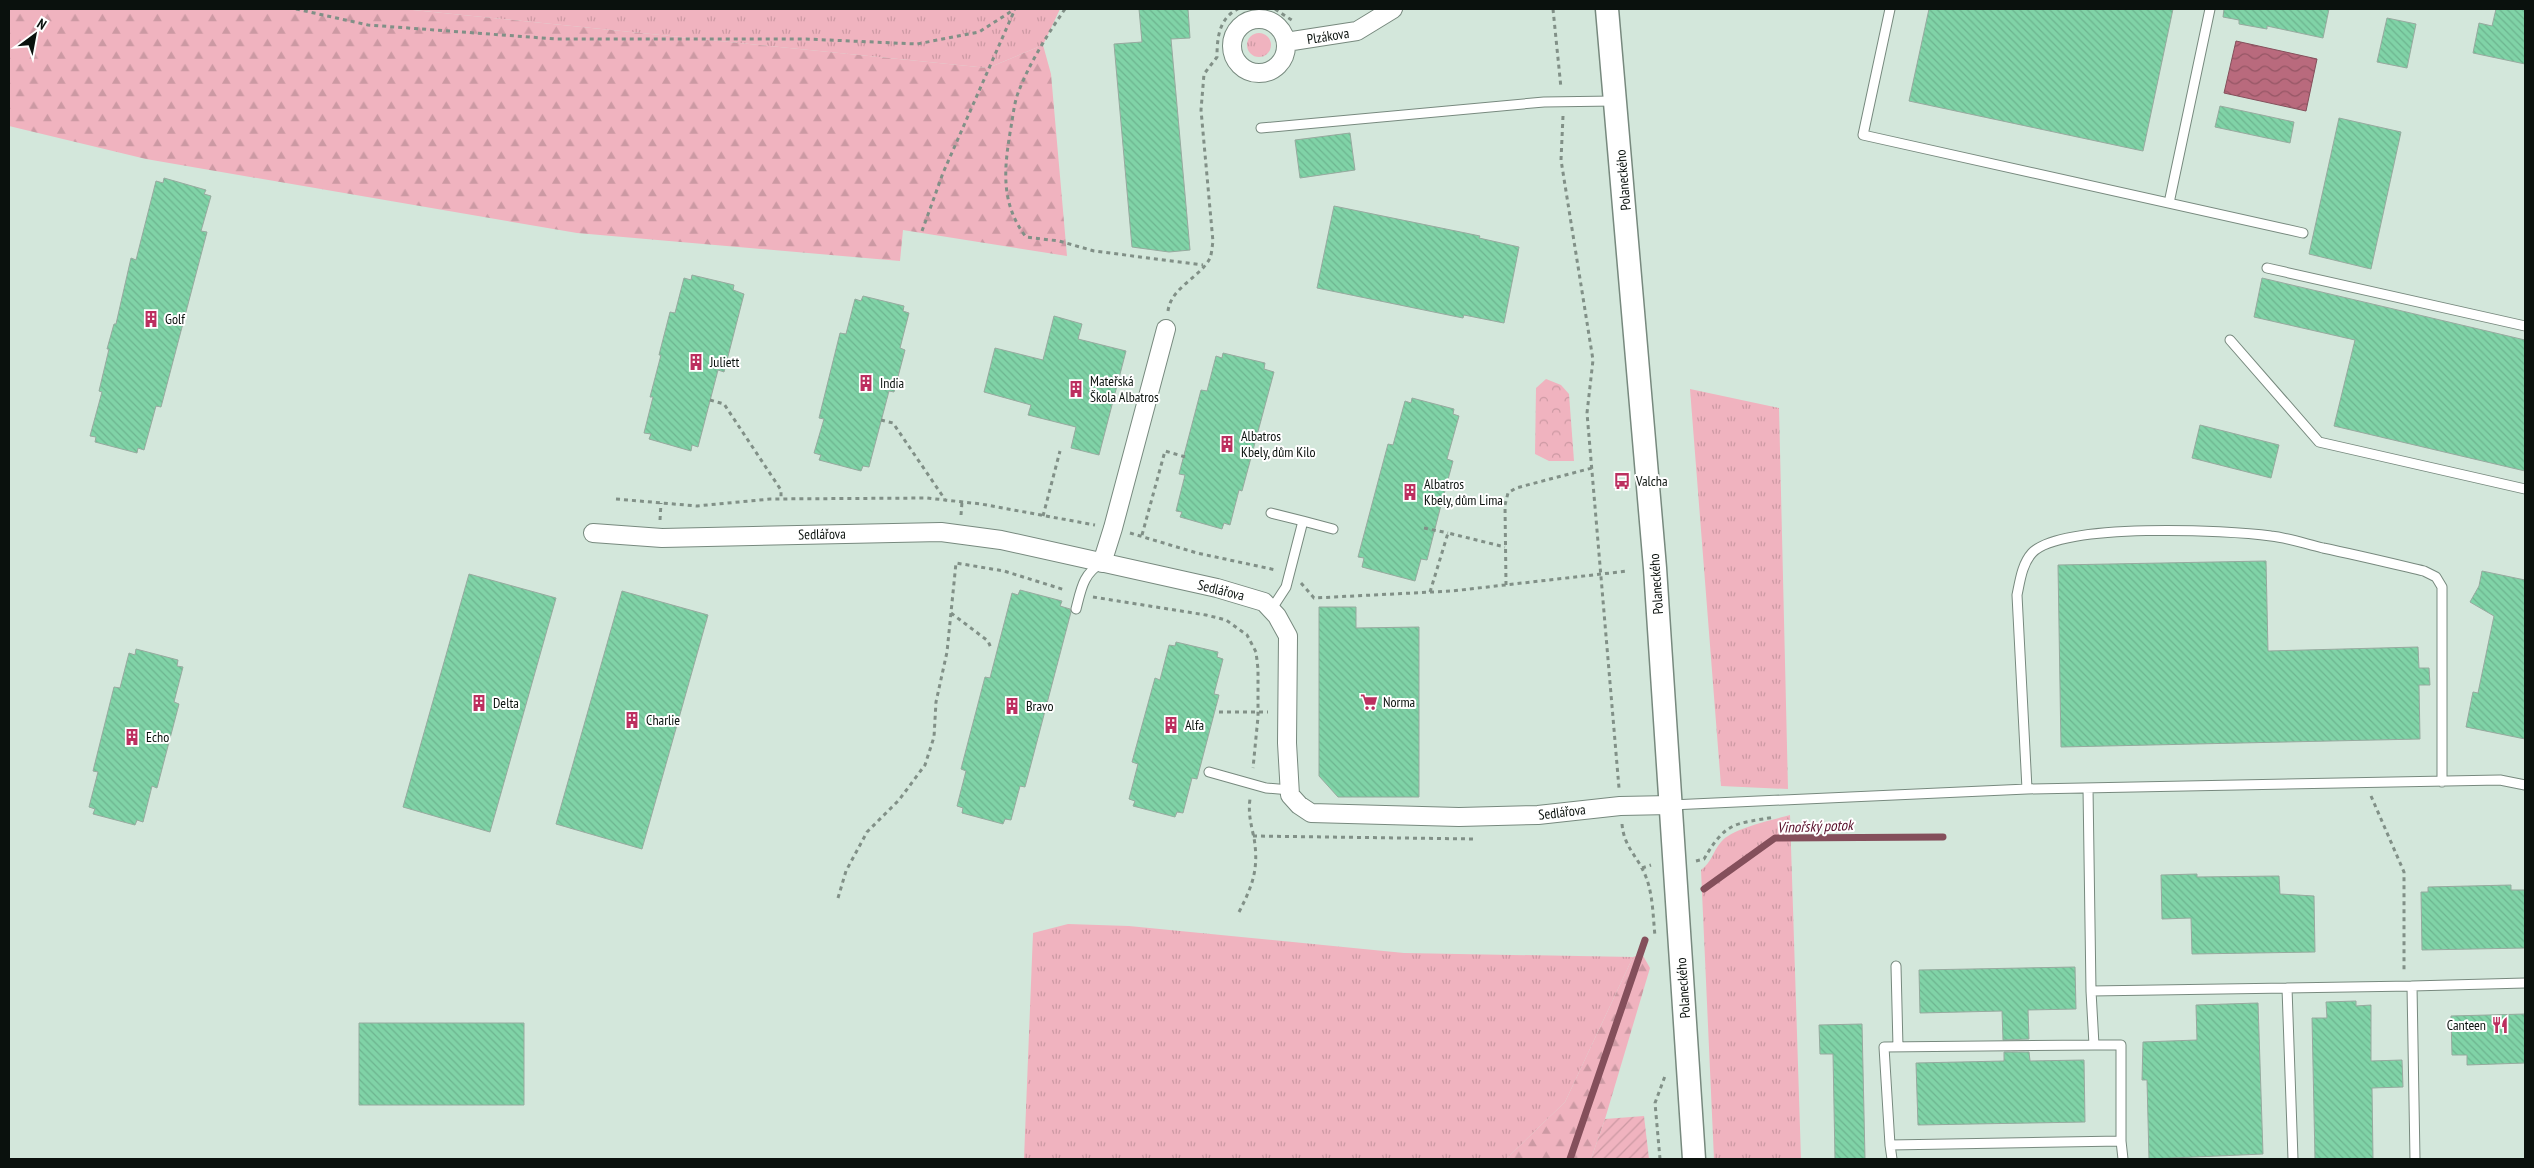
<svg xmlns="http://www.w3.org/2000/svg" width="2534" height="1168" font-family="'PT Sans Narrow',sans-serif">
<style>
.grass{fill:url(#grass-tufts)}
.forest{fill:url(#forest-firs)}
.park{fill:url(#park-crowns)}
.garden{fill:url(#garden-furrows)}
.water{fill:url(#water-waves);stroke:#844f5b}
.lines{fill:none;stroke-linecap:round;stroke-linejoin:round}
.stream{stroke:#844f5b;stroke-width:7}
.building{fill:url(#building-back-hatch);stroke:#97aa9f}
.service-casing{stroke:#77897e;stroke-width:11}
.minor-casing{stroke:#77897e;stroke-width:20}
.tertiary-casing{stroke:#77897e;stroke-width:25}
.path{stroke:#819087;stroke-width:3;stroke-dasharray:4 4;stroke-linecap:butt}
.service{stroke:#fff;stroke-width:9}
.minor{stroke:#fff;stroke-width:18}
.tertiary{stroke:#fff;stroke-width:22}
.labels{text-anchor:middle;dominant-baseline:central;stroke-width:4;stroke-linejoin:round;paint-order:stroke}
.street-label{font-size:14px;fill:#0a110d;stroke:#fff}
.poi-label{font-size:14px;fill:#0a110d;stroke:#fff;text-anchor:start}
.water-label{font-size:15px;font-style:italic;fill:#570d28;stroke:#fff}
</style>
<defs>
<pattern id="grass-tufts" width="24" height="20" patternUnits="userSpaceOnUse" patternTransform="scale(1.25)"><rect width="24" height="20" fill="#f0b3bf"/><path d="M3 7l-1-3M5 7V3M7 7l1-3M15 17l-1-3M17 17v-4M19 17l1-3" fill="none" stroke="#cc99a3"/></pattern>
<pattern id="forest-firs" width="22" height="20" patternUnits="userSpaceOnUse" patternTransform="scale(1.25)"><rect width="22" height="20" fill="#f0b3bf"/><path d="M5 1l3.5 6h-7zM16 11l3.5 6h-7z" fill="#cc99a3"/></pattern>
<pattern id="park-crowns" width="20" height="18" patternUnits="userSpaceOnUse" patternTransform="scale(1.25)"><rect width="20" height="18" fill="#f0b3bf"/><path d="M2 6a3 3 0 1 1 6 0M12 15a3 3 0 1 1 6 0" fill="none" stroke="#cc99a3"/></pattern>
<pattern id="garden-furrows" width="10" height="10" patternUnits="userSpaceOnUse" patternTransform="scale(1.25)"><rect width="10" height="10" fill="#f0b3bf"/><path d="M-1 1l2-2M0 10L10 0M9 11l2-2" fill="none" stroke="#cc99a3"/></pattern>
<pattern id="water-waves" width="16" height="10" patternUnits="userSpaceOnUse" patternTransform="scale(1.25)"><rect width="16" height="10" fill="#b96a7d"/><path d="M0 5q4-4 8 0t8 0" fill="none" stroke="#955665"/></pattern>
<pattern id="building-back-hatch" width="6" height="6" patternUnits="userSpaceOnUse" patternTransform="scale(1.25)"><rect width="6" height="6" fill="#80d3a7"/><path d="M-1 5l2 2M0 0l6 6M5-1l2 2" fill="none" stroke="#6db48f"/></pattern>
</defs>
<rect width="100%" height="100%" fill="#d3e7db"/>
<path class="grass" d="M 403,9 L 1060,9 L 1043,45 L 988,68 Z
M1247 45a12 12 0 1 1 24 0a12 12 0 1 1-24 0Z
M 1690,389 L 1779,408 L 1788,789 L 1721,786 Z
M 1790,815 L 1801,1159 L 1714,1159 L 1701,870 C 1712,862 1713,851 1721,842 C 1732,828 1773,820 1790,815 Z
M 1068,924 L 1129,926 L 1404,953 L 1633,957 L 1565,1102 L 1506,1159 L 1024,1159 L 1033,933 Z"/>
<path class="forest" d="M 9,9 L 403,9 L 988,68 L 1043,45 L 1051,74 L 1067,256 L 903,230 L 900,261 L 577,233 L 146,159 L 9,126 Z
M 1642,954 L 1650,968 L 1605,1119 L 1591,1159 L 1506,1159 L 1565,1102 L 1633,957 Z"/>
<path class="park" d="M 1546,379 L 1561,385 L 1569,394 L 1574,461 L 1549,461 L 1535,454 L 1536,388 Z"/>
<path class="garden" d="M 1644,1116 L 1649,1159 L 1591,1159 L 1605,1119 Z"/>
<path class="water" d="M 2236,41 L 2317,59 L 2306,111 L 2224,93 Z"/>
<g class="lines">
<path class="stream" d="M 1704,889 L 1775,838 L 1943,837
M 1570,1159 L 1645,940"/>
</g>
<path class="building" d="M 1139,9 L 1188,9 L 1190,38 L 1171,39 L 1190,250 L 1169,252 L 1132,247 L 1114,44 L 1142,42 Z
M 1929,9 L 2173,9 L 2143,151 L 1909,101 Z
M 2224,9 L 2329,9 L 2323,38 L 2267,26 L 2267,29 L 2239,24 L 2239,20 L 2223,17 Z
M 2496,9 L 2525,9 L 2525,64 L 2473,53 L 2479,23 L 2492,26 Z
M 2387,18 L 2416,24 L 2407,68 L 2377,62 Z
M 2220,106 L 2294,122 L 2290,143 L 2215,127 Z
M 2339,118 L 2401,132 L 2371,269 L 2309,254 Z
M 1350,133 L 1355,170 L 1300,178 L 1295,140 Z
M 164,178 L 206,190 L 204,194 L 211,196 L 201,231 L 207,232 L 161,407 L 156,406 L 144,450 L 138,448 L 137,453 L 95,442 L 96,437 L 90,436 L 102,392 L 99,391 L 109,349 L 107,349 L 114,324 L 116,324 L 131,258 L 136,260 L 156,181 L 163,183 Z
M 1334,206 L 1480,236 L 1479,238 L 1519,247 L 1504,323 L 1464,315 L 1463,318 L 1317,288 Z
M 692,275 L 734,285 L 733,290 L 744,294 L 724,372 L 718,370 L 698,447 L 692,445 L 691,451 L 649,439 L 651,434 L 644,433 L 653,397 L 650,397 L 661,355 L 659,355 L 670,312 L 675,313 L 684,278 L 691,280 Z
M 2262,278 L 2525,340 L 2525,471 L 2334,426 L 2355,340 L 2254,317 Z
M 863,296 L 904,306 L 903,311 L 909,313 L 900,348 L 905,350 L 894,392 L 889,391 L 869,467 L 863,466 L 861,471 L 819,460 L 821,455 L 814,453 L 824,419 L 819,418 L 840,333 L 846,334 L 855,299 L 861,301 Z
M 1054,316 L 1082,324 L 1078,339 L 1126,351 L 1099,455 L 1071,448 L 1076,427 L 1028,415 L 1031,405 L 984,392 L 995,348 L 1043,360 Z
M 1223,353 L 1265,363 L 1264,369 L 1274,372 L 1242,491 L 1239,490 L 1230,525 L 1224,523 L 1222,529 L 1180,517 L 1182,512 L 1176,511 L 1185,475 L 1179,474 L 1201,390 L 1207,391 L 1216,356 L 1222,358 Z
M 1412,398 L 1454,409 L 1453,414 L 1459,416 L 1447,459 L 1453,461 L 1440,509 L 1427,560 L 1421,559 L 1415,581 L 1362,567 L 1364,558 L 1358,557 L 1388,444 L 1393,445 L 1405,401 L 1411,403 Z
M 2200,425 L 2279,445 L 2271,478 L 2192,458 Z
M 2266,561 L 2268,651 L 2418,647 L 2419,668 L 2429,668 L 2430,685 L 2419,685 L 2420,739 L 2061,747 L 2058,565 Z
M 2482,571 L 2525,580 L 2525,739 L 2466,727 L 2473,692 L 2478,693 L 2494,616 L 2470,602 L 2479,586 Z
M 469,574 L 556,598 L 490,832 L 403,807 Z
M 1020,590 L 1062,601 L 1060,606 L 1070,609 L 1071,612 L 1025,787 L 1020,786 L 1011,820 L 1005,819 L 1003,824 L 962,813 L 963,808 L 957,806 L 966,771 L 961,769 L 985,677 L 990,678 L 1012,593 L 1018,595 Z
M 622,591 L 708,615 L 642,849 L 556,824 Z
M 1319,607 L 1356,607 L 1356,628 L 1419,627 L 1419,797 L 1338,797 L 1319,776 Z
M 1176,642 L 1218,652 L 1217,657 L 1223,659 L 1214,694 L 1219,695 L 1197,779 L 1192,778 L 1183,813 L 1177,812 L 1175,817 L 1133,806 L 1135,801 L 1129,799 L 1138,764 L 1132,762 L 1155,678 L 1160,680 L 1169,645 L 1175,646 Z
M 136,649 L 178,660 L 177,666 L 183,667 L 174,702 L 179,704 L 157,788 L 152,786 L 143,822 L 137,820 L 135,825 L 93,814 L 95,809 L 89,807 L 98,772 L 93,771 L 114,687 L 120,688 L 129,653 L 135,655 Z
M 2197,874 L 2197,877 L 2279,876 L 2280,894 L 2314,896 L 2315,952 L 2192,954 L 2191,918 L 2162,919 L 2161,875 Z
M 2511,885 L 2511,890 L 2525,890 L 2525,948 L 2422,950 L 2421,892 L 2428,892 L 2428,887 Z
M 2075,967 L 2076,1009 L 2028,1010 L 2029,1039 L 2003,1040 L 2002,1011 L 1920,1013 L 1919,970 Z
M 2356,1001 L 2356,1006 L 2371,1005 L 2371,1061 L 2402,1060 L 2403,1087 L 2372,1088 L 2373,1159 L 2315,1159 L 2312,1018 L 2327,1018 L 2326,1002 Z
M 2258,1003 L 2263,1154 L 2149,1159 L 2147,1080 L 2142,1080 L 2143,1042 L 2197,1040 L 2196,1005 Z
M 2525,1014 L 2525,1063 L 2467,1065 L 2467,1055 L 2452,1055 L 2451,1016 Z
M 359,1023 L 524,1023 L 524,1105 L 359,1105 Z
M 1862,1024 L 1865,1159 L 1835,1159 L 1833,1054 L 1820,1054 L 1819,1025 Z
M 2004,1052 L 2029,1052 L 2030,1061 L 2084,1060 L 2085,1122 L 1918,1125 L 1916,1063 L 2004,1061 Z"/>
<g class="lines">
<g class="service-casing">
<path id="service" d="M 1890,9 L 1863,135 L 2303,233
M 1261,128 L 1544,102 L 1614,101
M 2169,203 L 2210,9
M 2267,268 L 2525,326
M 2230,340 L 2319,442 L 2525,489
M 1271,513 L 1303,521 L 1286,587 L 1271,610
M 1303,521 L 1333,529
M 1076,609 C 1081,590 1083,573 1102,563
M 1209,772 L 1266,788 L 1290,790
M 2088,788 L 2091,991 L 2412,986
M 2027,789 L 2017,595 C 2020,581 2022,564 2032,553 C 2061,522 2228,530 2271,536 C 2289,538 2306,544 2323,548 C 2357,555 2390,563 2424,571 L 2436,577 L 2442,587 L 2442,782
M 1671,805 L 2027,789 L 2500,780 L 2525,785
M 1896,966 L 1898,1047
M 2287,988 L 2293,1159
M 2091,991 L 2094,1045 L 1884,1047 L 1890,1145 L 2121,1141 L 2121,1045 L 2094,1045
M 2121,1141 L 2123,1159
M 1890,1145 L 1892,1159
M 2415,1159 L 2412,986 L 2525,983"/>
</g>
<g class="minor-casing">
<path id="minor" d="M1232 46a27 27 0 1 1 54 0a27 27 0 1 1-54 0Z
M 1286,42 L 1357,31 L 1393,9
M 593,533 L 662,538 L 941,532 L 1001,540 L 1217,588 L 1264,602 L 1277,616 L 1288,636 L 1287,743 L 1290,795 L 1299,805 L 1311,813 L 1459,817 L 1538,815 L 1620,806 L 1671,805
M 1102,563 L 1113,528 L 1166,329"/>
</g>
<g class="tertiary-casing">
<path id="tertiary" d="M 1607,9 L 1655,568 L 1694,1159"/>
</g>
<path class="path" d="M 296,9 L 368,25 L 556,39 L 806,39 L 917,44 L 979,32 L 1015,9
M 1065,9 C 1047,35 1029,64 1018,93 C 1014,104 1013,116 1011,127 C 1004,168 1000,203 1026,237 L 1059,241 L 1094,251 L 1203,265
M 1275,9 L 1293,21
M 1553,9 L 1561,88
M 1563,116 L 1561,160 L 1593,360 L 1587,413 L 1619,788
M 922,231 L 943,173 L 1015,9
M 1168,311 C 1171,287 1201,277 1210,258 C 1212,253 1212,246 1213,242 L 1201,110 L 1204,74 L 1217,57 C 1217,38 1219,18 1238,9
M 710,400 L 724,404 L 781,490 L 781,499
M 881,420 L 893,423 L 946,501
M 616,499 L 697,506 L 770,499 L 927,498 L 981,504 L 1095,525
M 961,515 L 962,502
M 1043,516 L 1060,451
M 660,520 L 661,503
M 1424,528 L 1448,533
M 1130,533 L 1197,553 L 1276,570
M 1142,535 L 1165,451 L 1189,458
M 1301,583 L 1314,598 L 1452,591 L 1628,571
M 1506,585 L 1505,505 L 1508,493 L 1516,488 L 1592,468
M 1430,592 L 1448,533 L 1505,547
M 1093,597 L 1206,615 L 1226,620 L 1247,635 L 1256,652 L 1258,669 L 1258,717 L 1253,768
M 951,613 L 988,641 L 991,648
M 1219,712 L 1268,712
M 2371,796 L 2404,872 L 2404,971
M 1622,824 C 1624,848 1638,856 1646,877 C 1653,895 1653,917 1655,936
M 1253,836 L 1476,839
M 1696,861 L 1704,859 C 1726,821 1735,824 1775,817
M 1642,868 L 1651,865
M 838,898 L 846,871 L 867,832 L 899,800 L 925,765 L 934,737 L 936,702 L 947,652 L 956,563 L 1004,571 L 1065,590
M 1239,912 C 1253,885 1259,868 1254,838 C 1251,824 1248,813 1250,799
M 1660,1159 L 1655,1103 L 1665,1076"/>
<use href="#service" class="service"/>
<use href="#minor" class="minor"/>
<use href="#tertiary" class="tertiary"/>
</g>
<defs>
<g id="building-bare" transform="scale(1.35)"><path d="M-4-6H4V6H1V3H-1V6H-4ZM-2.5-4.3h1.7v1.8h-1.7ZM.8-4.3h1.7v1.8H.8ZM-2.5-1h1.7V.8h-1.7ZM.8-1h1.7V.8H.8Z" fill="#bc2f5f" stroke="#fff" stroke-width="2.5" paint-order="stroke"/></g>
<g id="bus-bare" transform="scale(1.35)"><path d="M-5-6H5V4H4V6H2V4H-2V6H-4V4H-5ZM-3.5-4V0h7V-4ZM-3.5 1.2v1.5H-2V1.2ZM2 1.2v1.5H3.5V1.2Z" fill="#bc2f5f" stroke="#fff" stroke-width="2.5" paint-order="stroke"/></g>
<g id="supermarket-bare" transform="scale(1.35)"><path d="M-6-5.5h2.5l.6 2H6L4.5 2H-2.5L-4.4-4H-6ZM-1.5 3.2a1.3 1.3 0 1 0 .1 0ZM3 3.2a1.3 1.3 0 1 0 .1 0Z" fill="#bc2f5f" stroke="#fff" stroke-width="2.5" paint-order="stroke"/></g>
<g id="restaurant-bare" transform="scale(1.35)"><path d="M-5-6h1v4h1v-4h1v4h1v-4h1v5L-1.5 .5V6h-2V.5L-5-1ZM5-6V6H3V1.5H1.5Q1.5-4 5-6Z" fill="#bc2f5f" stroke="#fff" stroke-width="2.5" paint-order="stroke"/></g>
</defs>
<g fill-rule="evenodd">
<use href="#building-bare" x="151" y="319"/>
<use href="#building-bare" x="696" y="362"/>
<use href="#building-bare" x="866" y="383"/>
<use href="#building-bare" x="1076" y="389"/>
<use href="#building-bare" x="1227" y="444"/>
<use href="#bus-bare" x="1622" y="481"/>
<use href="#building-bare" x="1410" y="492"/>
<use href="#supermarket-bare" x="1369" y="702"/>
<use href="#building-bare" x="479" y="703"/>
<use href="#building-bare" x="1012" y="706"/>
<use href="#building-bare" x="632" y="720"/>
<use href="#building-bare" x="1171" y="725"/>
<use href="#building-bare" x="132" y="737"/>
<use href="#restaurant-bare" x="2500" y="1025"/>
</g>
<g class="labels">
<g class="street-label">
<text transform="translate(1328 36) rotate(-9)">Plzákova</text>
<text transform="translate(1623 180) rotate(-95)">Polaneckého</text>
<text transform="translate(822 534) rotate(-1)">Sedlářova</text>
<text transform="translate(1656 584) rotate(-94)">Polaneckého</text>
<text transform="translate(1221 590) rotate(14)">Sedlářova</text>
<text transform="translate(1562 812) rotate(-7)">Sedlářova</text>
<text transform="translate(1683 988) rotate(-94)">Polaneckého</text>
</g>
<g class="poi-label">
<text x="165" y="319">Golf</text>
<text x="710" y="362">Juliett</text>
<text x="1090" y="381">Mateřská<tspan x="1090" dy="16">Škola Albatros</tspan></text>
<text x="880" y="383">India</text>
<text x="1241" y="436">Albatros<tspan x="1241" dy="16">Kbely, dům Kilo</tspan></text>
<text x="1636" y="481">Valcha</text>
<text x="1424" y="484">Albatros<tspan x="1424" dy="16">Kbely, dům Lima</tspan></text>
<text x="1383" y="702">Norma</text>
<text x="493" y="703">Delta</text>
<text x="1026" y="706">Bravo</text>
<text x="646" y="720">Charlie</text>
<text x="1185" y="725">Alfa</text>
<text x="146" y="737">Echo</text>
<text x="2486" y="1025" text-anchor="end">Canteen</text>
</g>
<g class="water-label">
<text transform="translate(1815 826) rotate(-2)">Vinořský potok</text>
</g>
</g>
<rect width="2534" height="1168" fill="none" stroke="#0a110d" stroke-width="20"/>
<g transform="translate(35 35) rotate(32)" stroke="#ffffff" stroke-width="4" paint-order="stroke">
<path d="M0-4L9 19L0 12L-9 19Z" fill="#0a110d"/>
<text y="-8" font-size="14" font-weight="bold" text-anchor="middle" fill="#0a110d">N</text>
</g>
</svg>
